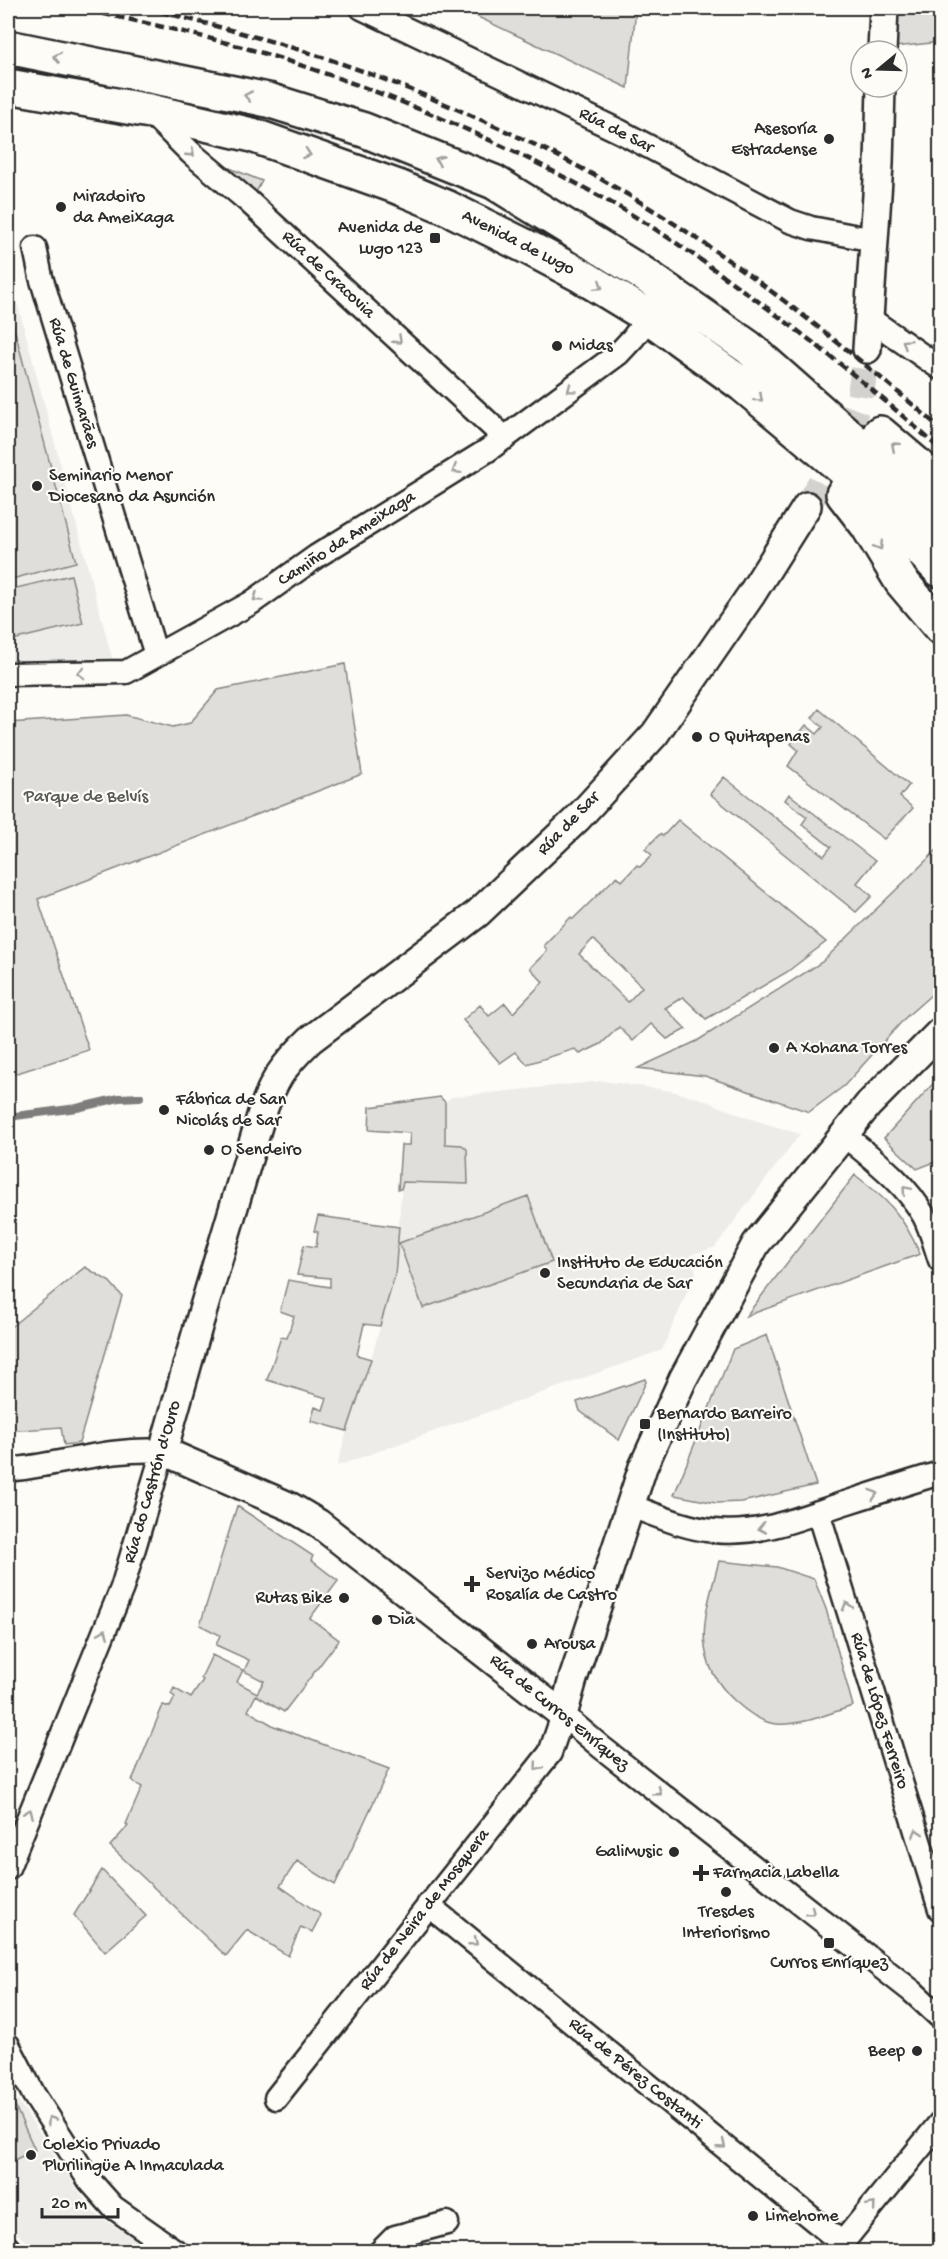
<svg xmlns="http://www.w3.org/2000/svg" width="948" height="2259" font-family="'Gochi Hand',sans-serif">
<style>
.built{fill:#edece8}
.green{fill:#dfdeda;stroke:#858482;stroke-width:1.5;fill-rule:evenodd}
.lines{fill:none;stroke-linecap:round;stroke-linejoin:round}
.stream{stroke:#7e7d7b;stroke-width:8}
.tertiary-tunnel{stroke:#d3d2ce;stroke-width:27;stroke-dasharray:27 14;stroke-linecap:butt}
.minor-casing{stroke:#2b2b2b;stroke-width:27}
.tertiary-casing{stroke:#2b2b2b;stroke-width:32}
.trunk-casing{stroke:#2b2b2b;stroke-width:38}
.minor{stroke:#fdfcf7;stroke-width:22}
.tertiary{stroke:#fdfcf7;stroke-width:27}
.trunk{stroke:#fdfcf7;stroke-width:33}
.rail{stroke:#2b2b2b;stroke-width:4.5;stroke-dasharray:9 4.5;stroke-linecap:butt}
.oneway{stroke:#9e9e9b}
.poi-dot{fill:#2b2b2b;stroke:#fdfcf7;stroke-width:2}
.labels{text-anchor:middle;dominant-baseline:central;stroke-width:4.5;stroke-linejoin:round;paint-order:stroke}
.poi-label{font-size:18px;fill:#2b2b2b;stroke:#fdfcf7;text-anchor:start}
.street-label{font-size:18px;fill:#2b2b2b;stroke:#fdfcf7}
.park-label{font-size:18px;fill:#585857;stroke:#fdfcf7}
</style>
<rect width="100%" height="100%" fill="#fdfcf7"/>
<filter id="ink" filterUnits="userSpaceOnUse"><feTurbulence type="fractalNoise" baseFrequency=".0167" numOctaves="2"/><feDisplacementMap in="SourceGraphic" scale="12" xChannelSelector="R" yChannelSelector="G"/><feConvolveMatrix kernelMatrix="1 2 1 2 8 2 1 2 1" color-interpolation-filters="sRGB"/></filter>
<g filter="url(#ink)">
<path class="built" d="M 8,274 L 20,313 L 112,658 L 8,661 Z
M 603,1081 L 672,1091 L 701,1099 L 748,1118 L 800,1134 L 715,1247 L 690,1255 L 696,1272 L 662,1350 L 337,1466 L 347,1431 L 371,1359 L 395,1275 L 402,1182 L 468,1184 L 462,1145 L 445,1144 L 445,1102 L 452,1097 Z
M 8,2077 L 16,2098 L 93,2212 L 153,2251 L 37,2251 L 8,2226 Z"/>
<path class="green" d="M 459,8 L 636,8 L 628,88 Z
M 898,8 L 940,8 L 940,42 L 895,47 Z
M 227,167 L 262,181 L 256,192 Z
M 13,324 L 76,562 L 8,580 L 8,326 Z
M 71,575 L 83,623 L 8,641 L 8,590 Z
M 345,664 L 362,774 L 38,899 L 89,1050 L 8,1076 L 8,723 L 126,715 L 173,727 L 190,723 L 218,690 Z
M 819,709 L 909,785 L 900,797 L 913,808 L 884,839 L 788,766 L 798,750 L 791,744 L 806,725 L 817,734 L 823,727 L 812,718 Z
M 724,777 L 824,856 L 831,847 L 802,824 L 807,817 L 785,800 L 789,794 L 875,861 L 857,883 L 872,896 L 856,912 L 710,794 Z
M 678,820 L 826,942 L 787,972 L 706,1019 L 683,997 L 665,1008 L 686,1029 L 667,1039 L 651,1024 L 633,1041 L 619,1027 L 601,1044 L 580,1054 L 575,1049 L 527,1064 L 516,1052 L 500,1063 L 463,1020 L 480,1005 L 489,1016 L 505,1003 L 513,1013 L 543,982 L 530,968 L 547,951 L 544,945 L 571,917 L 573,919 L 617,876 L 622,881 L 637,865 L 640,867 L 652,855 L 645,849 L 660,834 L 663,836 ZM 593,939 L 642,987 L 628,1002 L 579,954 Z
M 940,847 L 940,987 L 906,1017 L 844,1086 L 809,1112 L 705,1076 L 638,1068 L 697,1041 L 822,962 Z
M 940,1076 L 940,1160 L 917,1169 L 884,1138 Z
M 440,1097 L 445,1102 L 445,1144 L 462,1145 L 467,1149 L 468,1184 L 403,1182 L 401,1189 L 398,1189 L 401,1145 L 409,1145 L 410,1133 L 369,1130 L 370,1107 Z
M 855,1175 C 888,1200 903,1215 920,1254 L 746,1316 Z
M 528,1196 L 552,1262 L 423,1308 L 399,1243 Z
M 318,1216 L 399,1227 L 395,1275 L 380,1326 L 364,1324 L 357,1355 L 371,1359 L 347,1431 L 311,1421 L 315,1407 L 323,1410 L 327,1398 L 267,1380 L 281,1337 L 287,1338 L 294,1316 L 280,1311 L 288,1280 L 330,1287 L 330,1278 L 297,1275 L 304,1245 L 316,1247 L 318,1232 L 314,1231 Z
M 85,1267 L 110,1282 L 122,1296 L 79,1443 L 64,1445 L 61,1427 L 8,1431 L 8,1329 Z
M 767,1335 L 816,1485 L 742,1502 L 716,1503 L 674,1495 L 733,1349 Z
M 645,1379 L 646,1382 L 619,1440 L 580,1411 L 577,1402 Z
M 237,1506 L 313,1556 L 311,1560 L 338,1581 L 310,1618 L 339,1640 L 284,1712 L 256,1695 L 248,1711 L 274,1726 L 389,1769 L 335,1885 L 297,1861 L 280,1886 L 321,1915 L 312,1932 L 301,1927 L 288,1956 L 247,1930 L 226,1956 L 110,1846 L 128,1826 L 126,1824 L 142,1787 L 132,1781 L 163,1705 L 170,1707 L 175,1697 L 171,1694 L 174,1688 L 191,1698 L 203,1680 L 201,1678 L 212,1655 L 243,1670 L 237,1682 L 257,1693 L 264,1681 L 244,1671 L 249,1660 L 216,1645 L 220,1635 L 200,1625 Z
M 719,1561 L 777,1567 L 814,1579 L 826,1609 L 853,1706 C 829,1713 802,1726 777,1724 C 762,1723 747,1712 736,1702 C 688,1659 705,1614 719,1561 Z
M 102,1870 L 146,1916 L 105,1952 L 74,1915 Z
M 8,2091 L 35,2150 L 8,2163 Z"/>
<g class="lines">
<path class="stream" d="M 8,1117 L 77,1108 L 119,1098 L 140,1097"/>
<path class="tertiary-tunnel" d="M 807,506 L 838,454 L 860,398 L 867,349"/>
<g class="minor-casing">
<path id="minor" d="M 362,8 L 621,132 L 790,221 L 811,228 L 874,240
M 151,113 L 191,153 L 248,201 L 505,438
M 35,248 L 41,277 L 156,655
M 870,319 L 940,368
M 8,674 L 126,672 L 251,603 L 317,556 L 488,450 L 618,354 L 633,338 L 649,317
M 844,1135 C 873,1159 905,1182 924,1216 C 931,1229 935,1246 940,1260
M 8,1470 C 60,1465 111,1447 163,1451 L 122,1588 L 8,1868
M 631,1506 C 658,1516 685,1528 714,1531 C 762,1536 804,1516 848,1502 C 879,1492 910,1482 940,1473
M 818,1512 L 940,1909
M 428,1905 L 842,2243
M 8,2045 L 34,2095 L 89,2180 L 113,2207 L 177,2252
M 276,2098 L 550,1753 L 563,1715 L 601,1747 L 913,1992 L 940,2017
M 8,2248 L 11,2252
M 380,2252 L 395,2237 L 447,2223
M 835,2252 L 940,2123"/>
</g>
<g class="tertiary-casing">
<path id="tertiary" d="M 882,51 L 884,8
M 867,349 L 879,164 L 881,87
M 807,506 L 751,595 L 655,734 L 577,819 L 478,913 L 310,1040 C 283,1066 273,1080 261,1116 L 198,1327 L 163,1451 L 291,1507 L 318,1523 L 563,1715 L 573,1679 L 643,1467 L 683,1379 L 756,1244 L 868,1105 L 940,1032"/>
</g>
<g class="trunk-casing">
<path id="trunk" d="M 8,47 L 268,100 L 364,130 L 494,182 L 645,275 L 748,347 L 901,482 L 940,527
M 8,86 L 150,111 L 252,135 L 398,187 L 448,208 L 529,248 L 580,275 L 649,317 L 743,385 L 842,468 L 940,570
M 880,433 L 940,484
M 843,494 L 867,525 L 901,581 L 940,627"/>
</g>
<use href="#minor" class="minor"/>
<use href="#tertiary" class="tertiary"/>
<use href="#trunk" class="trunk"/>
<path class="rail" d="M 76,8 C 134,20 192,33 249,49 C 374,86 495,137 608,201 C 657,228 703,261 748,294 C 816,343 878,393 940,449
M 147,8 C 211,25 276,41 340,63 C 411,88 482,119 550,152 C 690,222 822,326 940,428"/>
</g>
<defs><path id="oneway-chevron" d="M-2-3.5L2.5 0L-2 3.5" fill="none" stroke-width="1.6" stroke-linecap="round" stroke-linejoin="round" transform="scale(1.5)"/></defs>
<g class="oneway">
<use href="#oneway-chevron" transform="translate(57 57) rotate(-169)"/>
<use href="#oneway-chevron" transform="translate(248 96) rotate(-169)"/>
<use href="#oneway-chevron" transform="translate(191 153) rotate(43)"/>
<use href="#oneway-chevron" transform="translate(307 154) rotate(19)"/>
<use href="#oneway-chevron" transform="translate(439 160) rotate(-158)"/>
<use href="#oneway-chevron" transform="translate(599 286) rotate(32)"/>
<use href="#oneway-chevron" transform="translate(398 340) rotate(43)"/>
<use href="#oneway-chevron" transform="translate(906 343) rotate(-146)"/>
<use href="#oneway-chevron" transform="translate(571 389) rotate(143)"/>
<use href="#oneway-chevron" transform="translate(759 398) rotate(40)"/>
<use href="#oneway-chevron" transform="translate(895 446) rotate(-139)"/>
<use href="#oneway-chevron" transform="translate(456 470) rotate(148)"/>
<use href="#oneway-chevron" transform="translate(879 546) rotate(59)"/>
<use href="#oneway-chevron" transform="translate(257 598) rotate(146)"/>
<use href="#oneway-chevron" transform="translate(81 673) rotate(179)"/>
<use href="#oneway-chevron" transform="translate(906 1190) rotate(-131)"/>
<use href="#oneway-chevron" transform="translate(874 1494) rotate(-18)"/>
<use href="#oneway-chevron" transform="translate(762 1528) rotate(169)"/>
<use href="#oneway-chevron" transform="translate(847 1606) rotate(-107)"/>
<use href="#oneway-chevron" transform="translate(104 1633) rotate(-68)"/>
<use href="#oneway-chevron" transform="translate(538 1767) rotate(129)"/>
<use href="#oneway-chevron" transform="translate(658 1792) rotate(38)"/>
<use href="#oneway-chevron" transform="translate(29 1813) rotate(-68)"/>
<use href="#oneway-chevron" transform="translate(917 1833) rotate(-107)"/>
<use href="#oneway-chevron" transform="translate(811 1912) rotate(38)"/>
<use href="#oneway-chevron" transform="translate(474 1942) rotate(39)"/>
<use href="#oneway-chevron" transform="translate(51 2120) rotate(-123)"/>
<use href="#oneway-chevron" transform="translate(722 2145) rotate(39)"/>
<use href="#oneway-chevron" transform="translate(872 2206) rotate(-50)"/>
</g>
</g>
<g class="poi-dot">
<circle cx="829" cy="139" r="6"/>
<circle cx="61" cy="207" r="6"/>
<rect x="429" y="232" width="12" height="12" rx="3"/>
<circle cx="557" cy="346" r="6"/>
<circle cx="37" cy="486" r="6"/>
<circle cx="697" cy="737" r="6"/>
<circle cx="774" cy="1048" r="6"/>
<circle cx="164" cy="1110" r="6"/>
<circle cx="209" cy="1150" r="6"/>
<circle cx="545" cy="1273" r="6"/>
<rect x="639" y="1418" width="12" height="12" rx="3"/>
<path d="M469 1575h6v6h6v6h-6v6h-6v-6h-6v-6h6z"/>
<circle cx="344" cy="1598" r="6"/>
<circle cx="377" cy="1620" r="6"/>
<circle cx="532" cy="1644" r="6"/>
<circle cx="674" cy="1852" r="6"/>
<path d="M698 1864h6v6h6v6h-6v6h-6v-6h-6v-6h6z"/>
<circle cx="726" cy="1892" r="6"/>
<rect x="823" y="1937" width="12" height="12" rx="3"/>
<circle cx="917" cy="2051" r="6"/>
<circle cx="31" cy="2155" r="6"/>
<circle cx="753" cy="2216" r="6"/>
</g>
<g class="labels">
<g class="poi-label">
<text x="817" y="129" text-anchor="end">Asesoría<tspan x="817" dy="21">Estradense</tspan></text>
<text x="73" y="197">Miradoiro<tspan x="73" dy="21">da Ameixaga</tspan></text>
<text x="423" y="228" text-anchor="end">Avenida de<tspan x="423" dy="21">Lugo 123</tspan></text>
<text x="569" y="346">Midas</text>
<text x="49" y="476">Seminario Menor<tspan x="49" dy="21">Diocesano da Asunción</tspan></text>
<text x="709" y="737">O Quitapenas</text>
<text x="786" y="1048">A Xohana Torres</text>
<text x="176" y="1100">Fábrica de San<tspan x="176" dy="21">Nicolás de Sar</tspan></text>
<text x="221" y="1150">O Sendeiro</text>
<text x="557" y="1263">Instituto de Educación<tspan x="557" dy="21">Secundaria de Sar</tspan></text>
<text x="657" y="1414">Bernardo Barreiro<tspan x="657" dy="21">(Instituto)</tspan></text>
<text x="486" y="1574">Servizo Médico<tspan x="486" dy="21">Rosalía de Castro</tspan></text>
<text x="332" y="1598" text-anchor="end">Rutas Bike</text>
<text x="389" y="1620">Dia</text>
<text x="544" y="1644">Arousa</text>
<text x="662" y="1852" text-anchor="end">GaliMusic</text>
<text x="713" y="1873">Farmacia Labella</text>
<text x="726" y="1912" text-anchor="middle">Tresdes<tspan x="726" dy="21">Interiorismo</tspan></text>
<text x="829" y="1963" text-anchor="middle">Curros Enríquez</text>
<text x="905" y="2051" text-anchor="end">Beep</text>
<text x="43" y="2145">Colexio Privado<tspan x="43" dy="21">Plurilingüe A Inmaculada</tspan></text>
<text x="765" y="2216">Limehome</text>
</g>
<g class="street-label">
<text transform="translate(616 131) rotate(27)">Rúa de Sar</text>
<text transform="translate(518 243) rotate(27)">Avenida de Lugo</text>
<text transform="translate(328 275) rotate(43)">Rúa de Cracovia</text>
<text transform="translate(73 383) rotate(73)">Rúa de Guimarães</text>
<text transform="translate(347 539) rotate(-33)">Camiño da Ameixaga</text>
<text transform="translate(569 824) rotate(-46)">Rúa de Sar</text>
<text transform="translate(153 1482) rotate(-74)">Rúa do Castrón d'Ouro</text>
<text transform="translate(879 1711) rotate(73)">Rúa de López Ferreiro</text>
<text transform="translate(559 1713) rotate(39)">Rúa de Curros Enríquez</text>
<text transform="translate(425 1910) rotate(-52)">Rúa de Neira de Mosquera</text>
<text transform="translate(635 2074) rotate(39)">Rúa de Pérez Costanti</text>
</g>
<g class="park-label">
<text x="86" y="797">Parque de Belvís</text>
</g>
</g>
<rect width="948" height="2259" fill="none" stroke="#fdfcf7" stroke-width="30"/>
<rect x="15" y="15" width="918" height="2229" fill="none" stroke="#2b2b2b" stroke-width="2" filter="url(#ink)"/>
<g transform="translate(879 69) rotate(251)"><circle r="28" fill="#fdfcf7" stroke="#a9a8a5" stroke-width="1.5"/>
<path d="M0-4.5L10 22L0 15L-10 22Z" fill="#2b2b2b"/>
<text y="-9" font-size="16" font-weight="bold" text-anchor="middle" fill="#2b2b2b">N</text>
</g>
<path d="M42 2208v9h76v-9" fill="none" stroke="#2b2b2b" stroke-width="3"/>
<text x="51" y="2208" font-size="18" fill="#2b2b2b" stroke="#fdfcf7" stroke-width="4.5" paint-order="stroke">20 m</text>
</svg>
